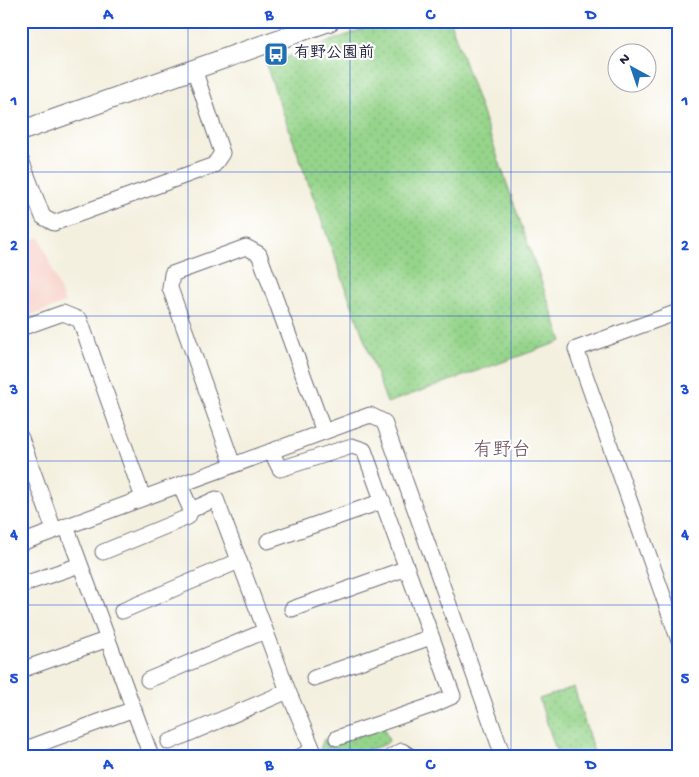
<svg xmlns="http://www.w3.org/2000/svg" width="699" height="777" font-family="'Gochi Hand','Klee One',sans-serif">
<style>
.built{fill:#f7d1c7}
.grass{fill:url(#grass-dots);stroke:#5c7b62}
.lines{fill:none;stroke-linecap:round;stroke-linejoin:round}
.minor-casing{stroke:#6c6a74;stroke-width:17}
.tertiary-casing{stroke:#6c6a74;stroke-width:21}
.minor{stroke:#fff;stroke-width:15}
.tertiary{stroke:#fff;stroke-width:19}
.grid{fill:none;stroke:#1d4ed8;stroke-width:1;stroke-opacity:0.55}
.labels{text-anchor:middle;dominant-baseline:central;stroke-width:4.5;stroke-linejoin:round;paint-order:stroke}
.poi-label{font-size:16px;font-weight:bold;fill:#22223b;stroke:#fff;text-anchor:start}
.quarter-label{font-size:19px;fill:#674c58;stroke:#fff}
.neatline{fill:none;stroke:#1d4ed8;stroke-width:2}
.grid-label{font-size:16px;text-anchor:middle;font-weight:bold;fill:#1d4ed8}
</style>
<defs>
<pattern id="grass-dots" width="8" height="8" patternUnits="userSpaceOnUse" patternTransform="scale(1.25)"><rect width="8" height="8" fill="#95d48a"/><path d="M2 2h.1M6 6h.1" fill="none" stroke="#80b678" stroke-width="1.8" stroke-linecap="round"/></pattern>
</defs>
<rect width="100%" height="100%" fill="#fff"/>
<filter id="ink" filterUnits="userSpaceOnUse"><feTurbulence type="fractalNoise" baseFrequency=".02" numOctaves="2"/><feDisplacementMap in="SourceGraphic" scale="10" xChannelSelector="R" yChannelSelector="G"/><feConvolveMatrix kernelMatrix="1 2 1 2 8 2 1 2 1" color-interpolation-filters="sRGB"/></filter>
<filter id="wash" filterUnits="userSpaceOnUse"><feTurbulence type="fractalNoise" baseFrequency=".0096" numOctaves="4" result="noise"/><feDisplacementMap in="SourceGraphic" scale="20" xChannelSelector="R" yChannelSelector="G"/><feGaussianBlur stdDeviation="1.12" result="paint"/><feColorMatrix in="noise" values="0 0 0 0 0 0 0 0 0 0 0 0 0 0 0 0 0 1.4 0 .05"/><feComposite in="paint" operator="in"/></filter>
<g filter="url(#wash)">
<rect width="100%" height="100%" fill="#f4f0df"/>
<path class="built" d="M 40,237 L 65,303 L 21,319 L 21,244 Z"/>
<path class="grass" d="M 385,21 L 450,21 L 562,341 L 387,403 L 266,65 Z
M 574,687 L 595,756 L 558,756 L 539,699 Z
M 383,726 L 389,741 L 386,744 L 351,756 L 313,756 L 318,754 L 324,739 L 335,745 Z"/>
</g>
<g filter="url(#ink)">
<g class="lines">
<g class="minor-casing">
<path id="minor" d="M 677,21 L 678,23
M 21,160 L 43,217 L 54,223 L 214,165 L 222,153 L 194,69
M 678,312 L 576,349 L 678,638
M 21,328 L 63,313 L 80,320 L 143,498
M 21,438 L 54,530
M 271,451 L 280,469 L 352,446 L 364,450 L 453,696 L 433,705 L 337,738
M 233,465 L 170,288 L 172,274 L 246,247 L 259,254 L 324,432
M 180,485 L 191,510 L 216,499 L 288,691 L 313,750 L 301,756
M 66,526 L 151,756
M 268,541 L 383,501
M 21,543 L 370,415 L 384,422 L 503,756
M 103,552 L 188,517 L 191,510
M 21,585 L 80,565
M 292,609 L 407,568
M 122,611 L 239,561
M 21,670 L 108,639
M 314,678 L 431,637
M 148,680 L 265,631
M 169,742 L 288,691
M 23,750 L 134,709
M 392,756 L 402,751 L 410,756"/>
</g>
<g class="tertiary-casing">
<path id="tertiary" d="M 21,131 L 330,21"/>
</g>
<use href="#minor" class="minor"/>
<use href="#tertiary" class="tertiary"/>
</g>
</g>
<path class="grid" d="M 188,21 L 188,756M 350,21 L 350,756M 511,21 L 511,756M 21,172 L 678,172M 21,316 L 678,316M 21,461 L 678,461M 21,605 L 678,605"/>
<defs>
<g id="bus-square" transform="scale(1.25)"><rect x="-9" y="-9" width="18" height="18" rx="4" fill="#1f6fb2" stroke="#fff"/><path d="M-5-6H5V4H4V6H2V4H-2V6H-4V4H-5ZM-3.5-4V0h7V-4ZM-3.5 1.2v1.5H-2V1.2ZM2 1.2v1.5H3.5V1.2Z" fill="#fff"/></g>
</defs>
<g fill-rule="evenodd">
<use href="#bus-square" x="276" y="54"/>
</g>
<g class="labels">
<g class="poi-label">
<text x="294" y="54">有野公園前</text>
</g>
<g class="quarter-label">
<text x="502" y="451">有野台</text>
</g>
</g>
<rect width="699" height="777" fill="none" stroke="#fff" stroke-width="55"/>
<g transform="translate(632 68) rotate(320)"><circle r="24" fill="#ffffff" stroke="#a7a7b1"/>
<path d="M0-4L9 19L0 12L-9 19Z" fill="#1f6fb2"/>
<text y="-8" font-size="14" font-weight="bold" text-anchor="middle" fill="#22223b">N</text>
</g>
<rect x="28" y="28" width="644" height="722" class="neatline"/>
<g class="grid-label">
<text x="108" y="19">A</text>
<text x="269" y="19">B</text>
<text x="430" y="19">C</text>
<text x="591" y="19">D</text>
<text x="14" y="105">1</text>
<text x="685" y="105">1</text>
<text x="14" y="250">2</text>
<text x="685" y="250">2</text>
<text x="14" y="394">3</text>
<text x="685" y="394">3</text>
<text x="14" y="539">4</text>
<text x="685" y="539">4</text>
<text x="14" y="683">5</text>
<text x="685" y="683">5</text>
<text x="108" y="769">A</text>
<text x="269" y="769">B</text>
<text x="430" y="769">C</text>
<text x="591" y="769">D</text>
</g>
</svg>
